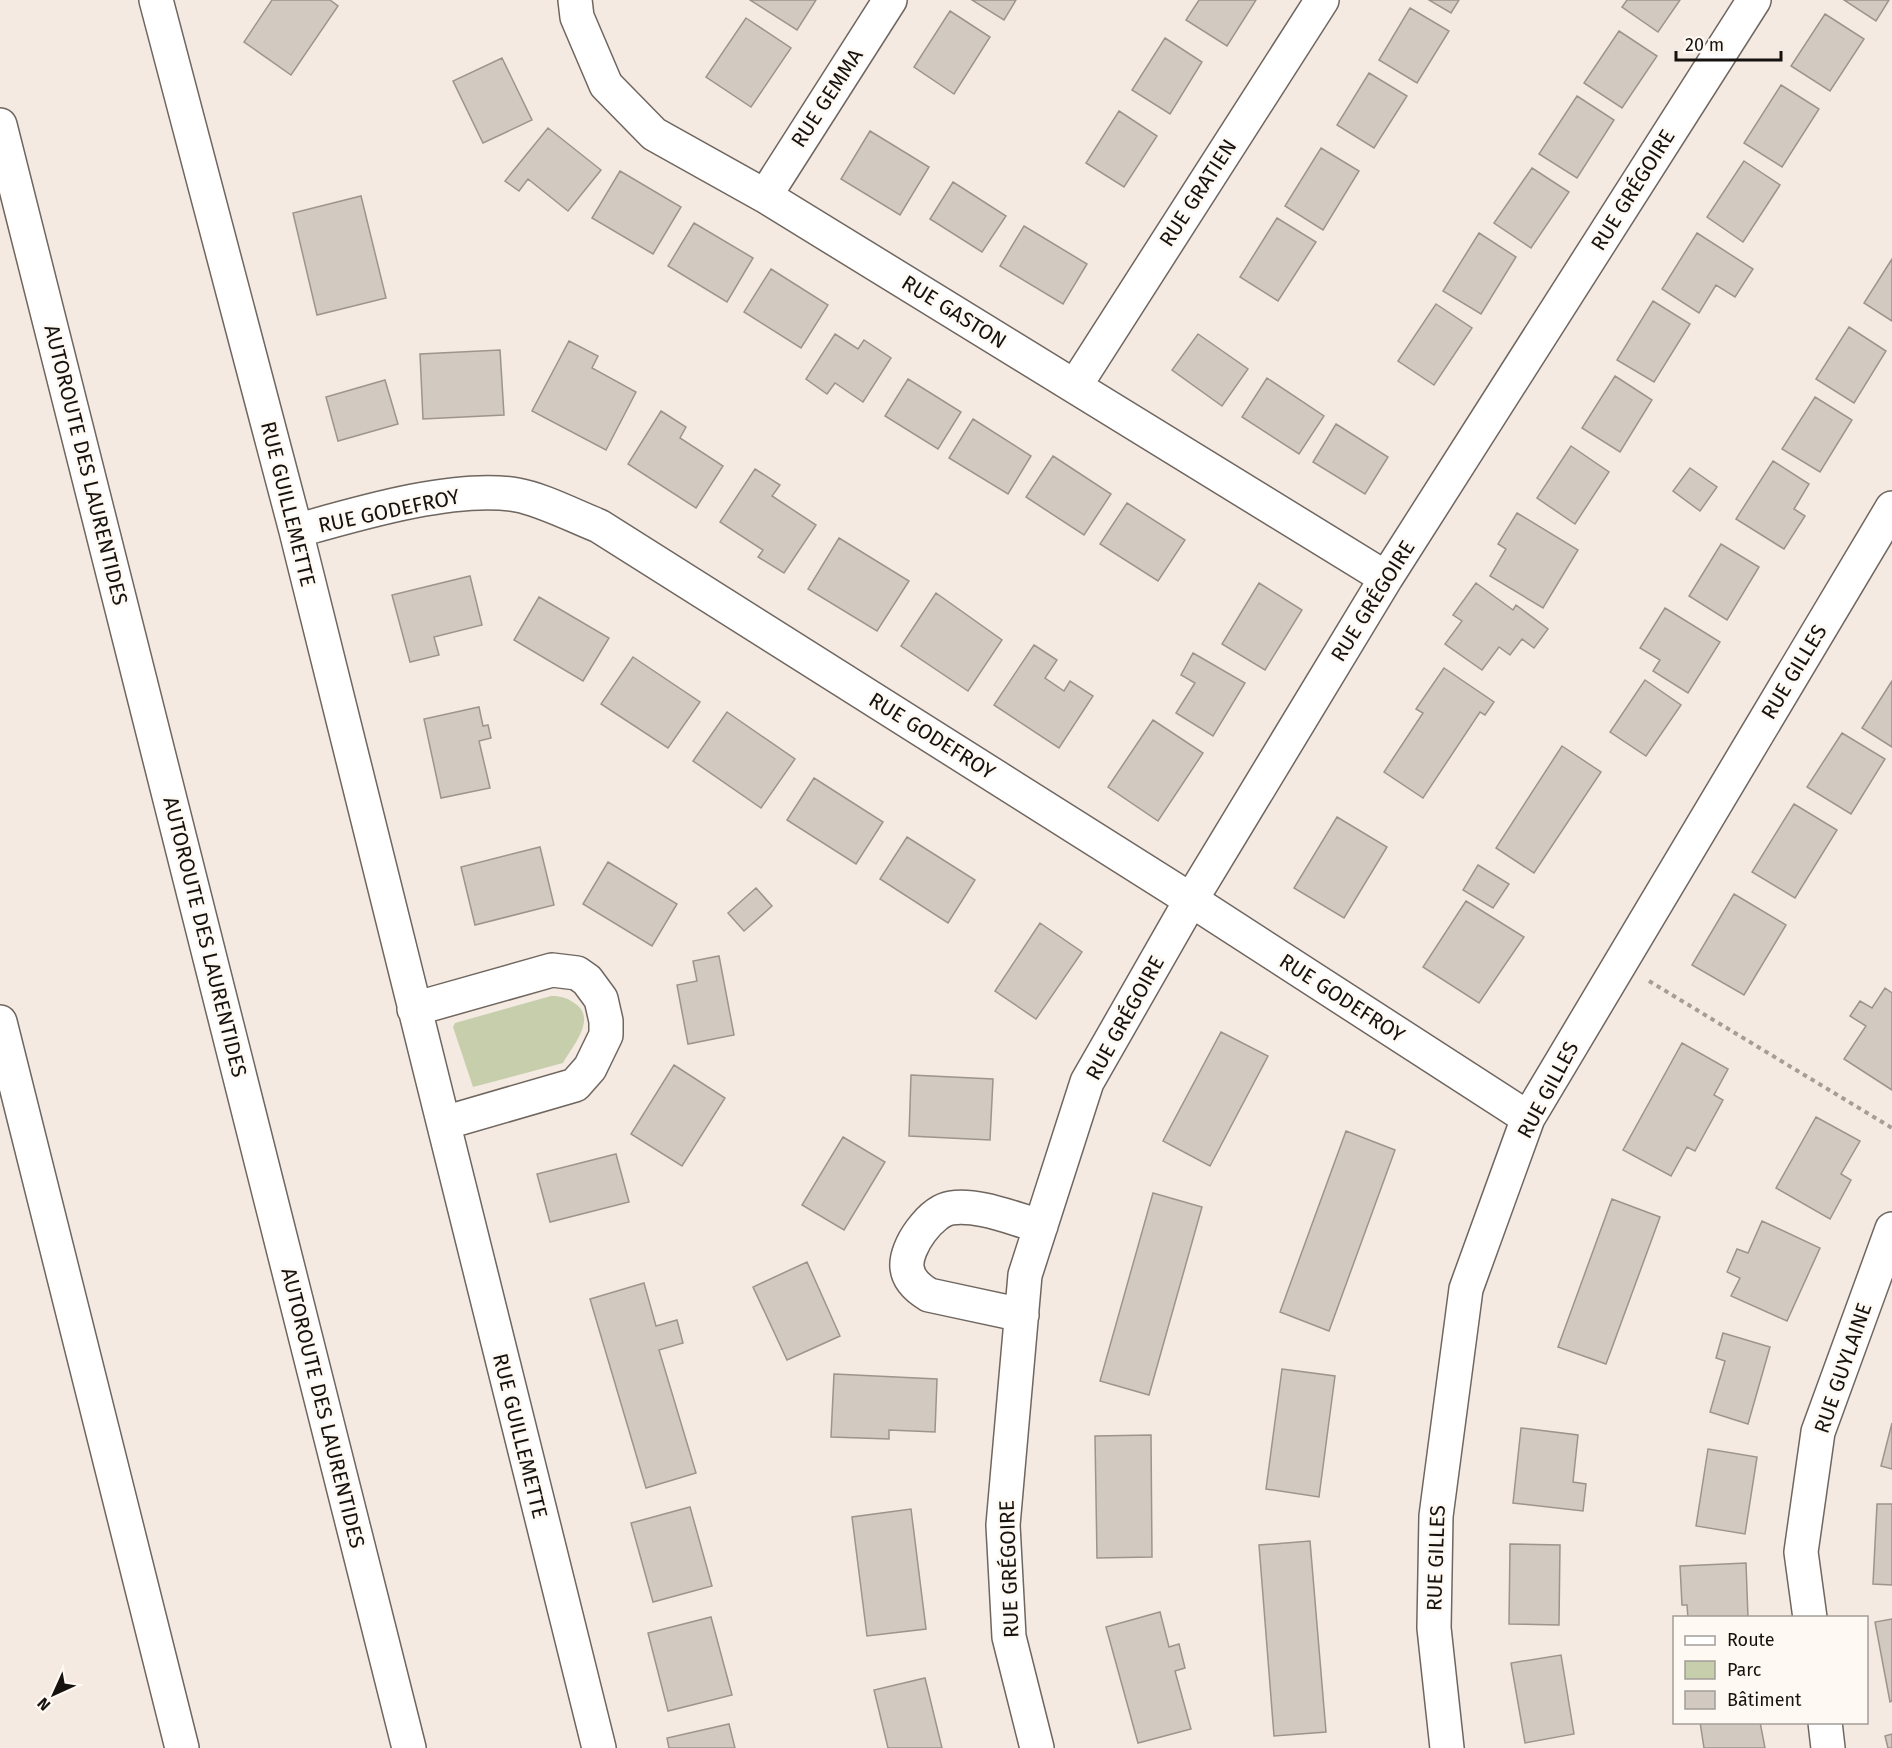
<svg xmlns="http://www.w3.org/2000/svg" width="1892" height="1748" font-family="'Fira Sans',sans-serif">
<style>
.green{fill:#c6ceac}
.building{fill:#d2c9c0;stroke:#9d948c;stroke-width:1.5}
.lines{fill:none;stroke-linecap:round;stroke-linejoin:round}
.minor-casing{stroke:#6f665f;stroke-width:36}
.motorway-casing{stroke:#6f665f;stroke-width:36}
.path{stroke:#a69d97;stroke-width:4;stroke-dasharray:4.5 4.5;stroke-linecap:butt}
.minor{stroke:#fff;stroke-width:33}
.motorway{stroke:#fff;stroke-width:33}
.labels{text-anchor:middle;dominant-baseline:central;stroke-width:5;stroke-linejoin:round;paint-order:stroke}
.street-label{font-size:21px;fill:#16120f;stroke:#fff9f3}
</style>
<rect width="100%" height="100%" fill="#f5eae2"/>
<path class="green" d="M 551,996 C 562,996 568,998 577,1005 C 596,1020 572,1047 563,1063 L 473,1087 L 453,1027 L 455,1023 Z"/>
<path class="building" d="M 272,0 L 330,0 L 338,6 L 291,75 L 244,42 Z
M 750,0 L 816,0 L 797,30 Z
M 972,0 L 1016,0 L 1004,20 Z
M 1199,0 L 1256,0 L 1227,46 L 1186,20 Z
M 1429,0 L 1459,0 L 1451,13 Z
M 1627,0 L 1680,0 L 1658,32 L 1622,7 Z
M 1844,0 L 1889,0 L 1876,21 Z
M 1410,8 L 1449,31 L 1417,83 L 1379,60 Z
M 950,11 L 990,37 L 954,94 L 914,67 Z
M 1825,14 L 1864,39 L 1830,91 L 1791,66 Z
M 746,18 L 791,48 L 751,107 L 706,77 Z
M 1619,31 L 1657,56 L 1622,108 L 1584,83 Z
M 1165,38 L 1202,62 L 1170,114 L 1132,90 Z
M 502,58 L 532,120 L 483,143 L 453,81 Z
M 1369,73 L 1407,96 L 1374,148 L 1337,125 Z
M 1781,85 L 1819,109 L 1782,167 L 1744,143 Z
M 1577,96 L 1614,120 L 1577,178 L 1539,154 Z
M 1119,111 L 1157,136 L 1124,187 L 1086,163 Z
M 548,128 L 601,170 L 568,211 L 528,179 L 519,191 L 505,181 Z
M 870,131 L 929,167 L 900,215 L 841,179 Z
M 1321,148 L 1359,171 L 1323,230 L 1285,206 Z
M 1744,161 L 1780,185 L 1743,242 L 1707,217 Z
M 1532,168 L 1569,192 L 1531,248 L 1494,223 Z
M 620,171 L 681,207 L 653,254 L 592,218 Z
M 953,182 L 1006,216 L 982,252 L 930,219 Z
M 361,196 L 386,298 L 317,315 L 293,213 Z
M 1277,218 L 1316,242 L 1278,301 L 1240,277 Z
M 694,223 L 753,258 L 727,302 L 668,266 Z
M 1024,226 L 1087,264 L 1063,304 L 1000,266 Z
M 1479,233 L 1516,257 L 1481,314 L 1443,291 Z
M 1697,233 L 1753,269 L 1735,297 L 1716,285 L 1699,313 L 1662,289 Z
M 1892,259 L 1892,321 L 1864,303 Z
M 771,269 L 828,305 L 801,348 L 744,312 Z
M 1653,301 L 1690,324 L 1654,382 L 1617,360 Z
M 1436,304 L 1472,328 L 1434,385 L 1398,361 Z
M 1849,327 L 1886,351 L 1854,403 L 1816,379 Z
M 835,334 L 858,349 L 864,340 L 891,358 L 863,402 L 835,383 L 827,394 L 806,379 Z
M 1198,334 L 1248,369 L 1222,406 L 1172,370 Z
M 569,341 L 598,356 L 592,368 L 636,392 L 606,450 L 532,411 Z
M 500,350 L 504,415 L 423,419 L 420,354 Z
M 1615,376 L 1652,400 L 1620,452 L 1582,428 Z
M 1267,378 L 1324,416 L 1299,454 L 1242,417 Z
M 908,379 L 961,412 L 938,449 L 885,416 Z
M 385,380 L 398,424 L 338,441 L 326,397 Z
M 1815,397 L 1852,420 L 1820,472 L 1782,449 Z
M 661,411 L 686,427 L 680,438 L 723,466 L 696,508 L 628,464 Z
M 973,419 L 1031,456 L 1008,494 L 949,458 Z
M 1336,424 L 1388,457 L 1365,494 L 1313,462 Z
M 1571,446 L 1609,472 L 1575,524 L 1537,498 Z
M 1053,456 L 1111,494 L 1084,535 L 1026,497 Z
M 1773,461 L 1809,484 L 1794,509 L 1805,516 L 1784,549 L 1736,519 Z
M 1690,468 L 1717,487 L 1700,511 L 1673,491 Z
M 755,469 L 780,485 L 772,496 L 816,525 L 784,573 L 758,557 L 763,550 L 720,522 Z
M 1127,503 L 1185,540 L 1158,581 L 1100,544 Z
M 1517,513 L 1578,550 L 1543,608 L 1490,576 L 1506,549 L 1498,544 Z
M 839,538 L 909,581 L 877,631 L 808,589 Z
M 1721,544 L 1759,567 L 1727,620 L 1689,596 Z
M 470,576 L 482,625 L 434,637 L 439,655 L 410,662 L 392,595 Z
M 1259,583 L 1302,610 L 1265,670 L 1222,644 Z
M 1476,583 L 1513,610 L 1516,605 L 1548,629 L 1534,648 L 1522,639 L 1510,655 L 1499,647 L 1482,670 L 1445,644 L 1462,621 L 1453,615 Z
M 936,593 L 1002,640 L 968,691 L 901,646 Z
M 539,597 L 609,638 L 583,681 L 514,640 Z
M 1665,608 L 1720,642 L 1688,693 L 1653,671 L 1660,660 L 1640,648 Z
M 1034,645 L 1057,660 L 1045,678 L 1064,691 L 1070,681 L 1093,696 L 1059,748 L 994,705 Z
M 1193,653 L 1245,683 L 1213,736 L 1176,713 L 1195,683 L 1181,675 Z
M 633,657 L 700,702 L 668,748 L 601,704 Z
M 1444,668 L 1494,702 L 1485,715 L 1480,712 L 1423,798 L 1384,772 L 1423,713 L 1416,709 Z
M 1645,680 L 1681,705 L 1646,756 L 1610,732 Z
M 1892,681 L 1892,747 L 1862,728 Z
M 479,707 L 483,726 L 488,725 L 491,738 L 479,741 L 490,788 L 441,798 L 424,719 Z
M 727,712 L 795,759 L 761,808 L 693,761 Z
M 1153,720 L 1203,753 L 1158,821 L 1108,787 Z
M 1842,733 L 1885,759 L 1851,814 L 1807,787 Z
M 1562,746 L 1601,772 L 1534,873 L 1496,848 Z
M 814,778 L 883,822 L 856,864 L 787,820 Z
M 1794,804 L 1837,830 L 1795,898 L 1752,872 Z
M 1337,817 L 1387,847 L 1344,918 L 1294,888 Z
M 907,837 L 975,880 L 948,923 L 880,879 Z
M 540,847 L 554,905 L 475,925 L 461,867 Z
M 608,862 L 677,904 L 652,946 L 583,904 Z
M 1478,865 L 1509,884 L 1493,908 L 1463,890 Z
M 756,888 L 772,906 L 744,931 L 728,913 Z
M 1734,894 L 1786,925 L 1744,995 L 1692,965 Z
M 1466,901 L 1524,937 L 1479,1003 L 1423,967 Z
M 1040,923 L 1082,952 L 1036,1019 L 995,991 Z
M 719,956 L 734,1035 L 688,1044 L 677,985 L 697,981 L 693,961 Z
M 1885,988 L 1892,993 L 1892,1090 L 1844,1059 L 1866,1026 L 1850,1016 L 1860,1001 L 1872,1008 Z
M 1221,1032 L 1268,1056 L 1210,1166 L 1163,1141 Z
M 1682,1043 L 1728,1069 L 1714,1095 L 1723,1100 L 1695,1151 L 1687,1147 L 1671,1176 L 1623,1150 Z
M 674,1065 L 725,1098 L 682,1166 L 631,1134 Z
M 911,1075 L 993,1079 L 990,1140 L 909,1136 Z
M 1816,1117 L 1860,1141 L 1841,1174 L 1851,1180 L 1830,1219 L 1776,1188 Z
M 1346,1131 L 1395,1150 L 1329,1331 L 1280,1312 Z
M 843,1137 L 885,1162 L 844,1230 L 802,1205 Z
M 616,1154 L 629,1202 L 550,1222 L 537,1174 Z
M 1153,1193 L 1202,1207 L 1149,1395 L 1100,1381 Z
M 1612,1199 L 1660,1217 L 1606,1364 L 1558,1347 Z
M 1762,1221 L 1820,1248 L 1787,1321 L 1731,1296 L 1740,1278 L 1727,1272 L 1737,1249 L 1748,1253 Z
M 807,1262 L 840,1336 L 787,1360 L 753,1287 Z
M 644,1283 L 656,1326 L 677,1320 L 683,1343 L 659,1350 L 696,1473 L 646,1488 L 590,1299 Z
M 1723,1333 L 1770,1347 L 1748,1424 L 1710,1412 L 1725,1361 L 1716,1358 Z
M 1282,1369 L 1335,1376 L 1319,1497 L 1266,1489 Z
M 834,1374 L 937,1379 L 935,1432 L 889,1430 L 889,1439 L 831,1437 Z
M 1892,1423 L 1892,1469 L 1881,1466 Z
M 1521,1428 L 1578,1435 L 1573,1482 L 1586,1484 L 1583,1511 L 1513,1503 Z
M 1151,1435 L 1152,1557 L 1097,1558 L 1095,1436 Z
M 1708,1449 L 1757,1457 L 1745,1534 L 1696,1526 Z
M 1877,1504 L 1892,1504 L 1892,1585 L 1873,1584 Z
M 690,1507 L 712,1586 L 653,1602 L 631,1523 Z
M 911,1509 L 926,1629 L 867,1636 L 852,1517 Z
M 1310,1541 L 1326,1732 L 1274,1736 L 1259,1545 Z
M 1510,1544 L 1560,1545 L 1559,1625 L 1509,1624 Z
M 1746,1563 L 1748,1618 L 1688,1618 L 1687,1605 L 1682,1605 L 1680,1566 Z
M 1160,1612 L 1169,1647 L 1179,1644 L 1185,1668 L 1175,1671 L 1191,1729 L 1138,1743 L 1106,1627 Z
M 711,1617 L 732,1695 L 668,1711 L 648,1633 Z
M 1892,1619 L 1892,1701 L 1890,1702 L 1875,1622 Z
M 1561,1655 L 1574,1734 L 1525,1743 L 1511,1663 Z
M 925,1678 L 942,1748 L 888,1748 L 874,1690 Z
M 1700,1722 L 1760,1722 L 1765,1748 L 1704,1748 Z
M 729,1724 L 735,1748 L 669,1748 L 667,1738 Z
M 1892,1734 L 1892,1748 L 1888,1748 L 1885,1736 Z"/>
<g class="lines">
<g class="minor-casing">
<path id="minor" d="M 156,0 L 296,531 L 599,1748
M 575,0 L 577,17 L 606,85 L 654,134 L 765,196 L 1386,578
M 765,196 L 890,0
M 1075,386 L 1322,0
M 296,531 C 356,514 456,484 517,495 C 541,499 576,517 599,526 L 1191,900 L 1528,1118
M 414,1009 L 552,970 L 577,973 L 587,980 L 601,999 L 606,1021 L 606,1035 L 590,1068 L 575,1085 L 444,1123
M 1022,1315 L 929,1295 C 919,1289 908,1280 907,1267 C 905,1247 931,1211 951,1208 C 980,1204 1013,1219 1041,1226
M 1810,1618 L 1801,1552 L 1818,1432 L 1892,1229
M 1825,1722 L 1828,1748
M 1037,1748 L 1009,1637 L 1003,1525 L 1025,1275 L 1087,1082 L 1191,900 L 1386,578 L 1754,0
M 1447,1748 L 1434,1628 L 1436,1516 L 1466,1289 L 1528,1118 L 1892,508"/>
</g>
<g class="motorway-casing">
<path id="motorway" d="M 0,125 L 409,1748
M 0,1022 L 182,1748"/>
</g>
<path class="path" d="M 1649,981 L 1892,1128"/>
<use href="#minor" class="minor"/>
<use href="#motorway" class="motorway"/>
</g>
<g class="labels">
<g class="street-label">
<text transform="translate(827 98) rotate(-57)">RUE GEMMA</text>
<text transform="translate(1633 190) rotate(-58)">RUE GRÉGOIRE</text>
<text transform="translate(1198 193) rotate(-57)">RUE GRATIEN</text>
<text transform="translate(954 312) rotate(32)">RUE GASTON</text>
<text transform="translate(86 465) rotate(76)">AUTOROUTE DES LAURENTIDES</text>
<text transform="translate(288 504) rotate(76)">RUE GUILLEMETTE</text>
<text transform="translate(389 511) rotate(-12)">RUE GODEFROY</text>
<text transform="translate(1373 601) rotate(-58)">RUE GRÉGOIRE</text>
<text transform="translate(1794 672) rotate(-59)">RUE GILLES</text>
<text transform="translate(932 736) rotate(32)">RUE GODEFROY</text>
<text transform="translate(205 937) rotate(76)">AUTOROUTE DES LAURENTIDES</text>
<text transform="translate(1342 998) rotate(33)">RUE GODEFROY</text>
<text transform="translate(1125 1018) rotate(-61)">RUE GRÉGOIRE</text>
<text transform="translate(1548 1090) rotate(-62)">RUE GILLES</text>
<text transform="translate(1843 1368) rotate(-71)">RUE GUYLAINE</text>
<text transform="translate(323 1408) rotate(76)">AUTOROUTE DES LAURENTIDES</text>
<text transform="translate(520 1436) rotate(76)">RUE GUILLEMETTE</text>
<text transform="translate(1436 1558) rotate(-88)">RUE GILLES</text>
<text transform="translate(1009 1569) rotate(-92)">RUE GRÉGOIRE</text>
</g>
</g>
<rect x="1673" y="1616" width="195" height="108" fill="#fff9f3" stroke="#a29d98" stroke-width="1.5"/>
<rect x="1685" y="1636" width="30" height="9" fill="#ffffff" stroke="#a29d98" stroke-width="1.5"/>
<text x="1727" y="1646" font-size="18" fill="#16120f">Route</text>
<rect x="1685" y="1661" width="30" height="18" fill="#c6ceac" stroke="#a29d98" stroke-width="1.5"/>
<text x="1727" y="1676" font-size="18" fill="#16120f">Parc</text>
<rect x="1685" y="1691" width="30" height="18" fill="#d2c9c0" stroke="#a29d98" stroke-width="1.5"/>
<text x="1727" y="1706" font-size="18" fill="#16120f">Bâtiment</text>
<g transform="translate(54 1694) rotate(225)" stroke="#fff9f3" stroke-width="4.5" paint-order="stroke">
<path d="M0-4.5L10 22L0 15L-10 22Z" fill="#16120f"/>
<text y="-9" font-size="16" font-weight="bold" text-anchor="middle" fill="#16120f">N</text>
</g>
<path d="M1676 51v9h105v-9" fill="none" stroke="#16120f" stroke-width="3"/>
<text x="1685" y="51" font-size="18" fill="#16120f" stroke="#fff9f3" stroke-width="4.5" paint-order="stroke">20 m</text>
</svg>
